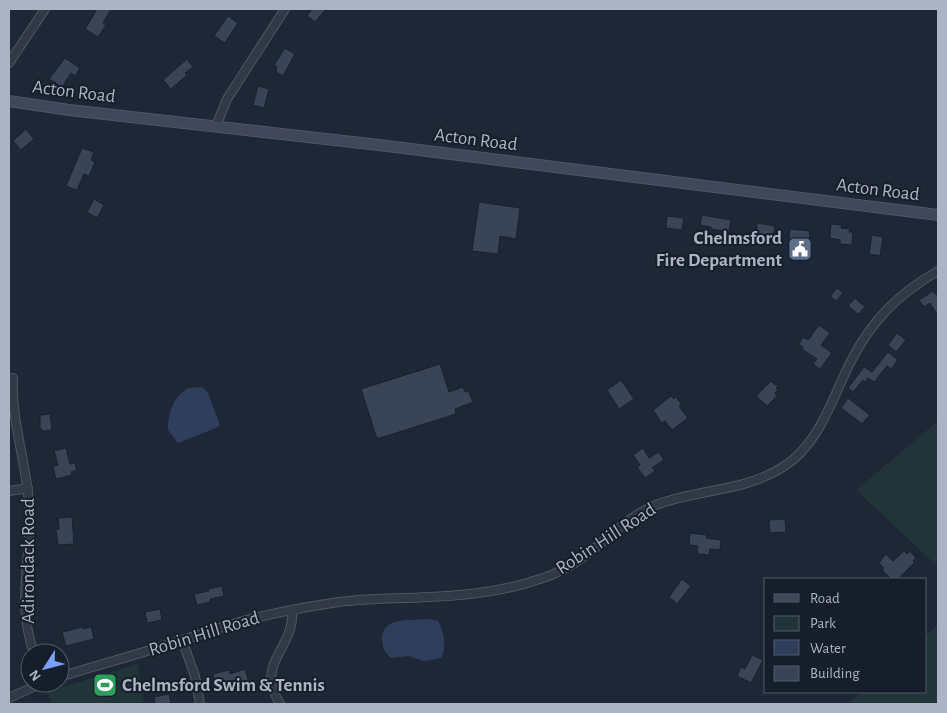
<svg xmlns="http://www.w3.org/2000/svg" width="947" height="713" font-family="'Alegreya Sans',sans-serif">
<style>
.green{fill:#213438}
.water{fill:#2f3e5c}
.building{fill:#3a4457;stroke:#19202d}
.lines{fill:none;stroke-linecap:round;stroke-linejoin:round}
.street-casing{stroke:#4f5665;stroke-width:10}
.secondary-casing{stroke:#4f5665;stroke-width:12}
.street{stroke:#323946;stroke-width:8}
.secondary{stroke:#40475a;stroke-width:10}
.labels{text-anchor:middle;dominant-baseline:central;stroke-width:4;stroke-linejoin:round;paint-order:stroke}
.street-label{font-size:19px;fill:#abb3c4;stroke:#171e2b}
.poi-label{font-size:19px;font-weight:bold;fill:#abb3c4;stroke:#171e2b;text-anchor:end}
</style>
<rect width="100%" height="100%" fill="#1e2736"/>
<path class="green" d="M 938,421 L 938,567 L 856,490 Z
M 938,624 L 938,704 L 847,704 L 862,692 L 926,692 L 926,635 Z
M 138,664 L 144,704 L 52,704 L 47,692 Z"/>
<path class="water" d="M 202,387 L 208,393 L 220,425 L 216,428 L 178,443 L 168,430 C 167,415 174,396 188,388 Z
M 428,619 L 438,621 C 444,632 447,648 441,658 L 424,661 L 409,656 L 391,658 C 384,652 382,647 382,637 C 384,616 412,621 428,619 Z"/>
<path class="building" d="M 97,9 L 111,9 L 103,23 L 106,25 L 98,37 L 85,29 Z
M 312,9 L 326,9 L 315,22 L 307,16 Z
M 228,16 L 238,23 L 225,43 L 214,36 Z
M 285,48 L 295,54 L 283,76 L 276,72 L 277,67 L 274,65 Z
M 65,58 L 80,68 L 75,76 L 71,73 L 62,87 L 49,79 Z
M 187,59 L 193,67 L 185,73 L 187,75 L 171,89 L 163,80 Z
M 258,86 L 269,89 L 264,108 L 253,105 Z
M 26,129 L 34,139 L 21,150 L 13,141 Z
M 82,148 L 94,152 L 91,160 L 95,162 L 89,176 L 84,174 L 77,190 L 66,186 Z
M 94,199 L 104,205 L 97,218 L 87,212 Z
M 479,202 L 520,208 L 516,239 L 500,236 L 498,254 L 472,251 Z
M 702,215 L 731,220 L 729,232 L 711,229 L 711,227 L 700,225 Z
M 667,216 L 684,218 L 682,230 L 666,228 Z
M 757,223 L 775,226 L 773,236 L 756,234 Z
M 831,224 L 842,225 L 841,228 L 850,229 L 849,232 L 853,232 L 852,245 L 840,244 L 840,240 L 830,238 Z
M 790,229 L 810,231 L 808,256 L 787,254 Z
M 872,235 L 883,237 L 880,256 L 869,254 Z
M 837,288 L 843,293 L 836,301 L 830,296 Z
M 933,291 L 936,295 L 938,293 L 938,316 L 930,303 L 924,307 L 919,300 Z
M 855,298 L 865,307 L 858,314 L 848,306 Z
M 819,325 L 830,333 L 821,345 L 832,353 L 820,369 L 813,364 L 817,359 L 802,349 L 803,347 L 799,344 L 803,337 L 808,340 Z
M 897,333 L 906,340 L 896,352 L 888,345 Z
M 888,352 L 898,360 L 891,369 L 887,366 L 874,382 L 868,378 L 865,382 L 863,380 L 853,392 L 848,388 L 864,367 L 872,372 Z
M 440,364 L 449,392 L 463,387 L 465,392 L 468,390 L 473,402 L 455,409 L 456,414 L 377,439 L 361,389 Z
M 621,380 L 634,399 L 619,409 L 607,390 Z
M 771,381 L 778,387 L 776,388 L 778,390 L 775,393 L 777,396 L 767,406 L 756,396 Z
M 671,396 L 674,399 L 676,397 L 682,405 L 679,406 L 688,418 L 672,430 L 665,421 L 662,423 L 653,410 Z
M 848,398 L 870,415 L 862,424 L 841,408 Z
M 50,414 L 52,430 L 42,431 L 42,429 L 40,429 L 40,415 Z
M 66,448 L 70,464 L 75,463 L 77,470 L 71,472 L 72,475 L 56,479 L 53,467 L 58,465 L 54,451 Z
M 643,448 L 649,458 L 659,452 L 664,460 L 652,468 L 655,471 L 645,478 L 637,467 L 640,465 L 633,455 Z
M 72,517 L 74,544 L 58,545 L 56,530 L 59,529 L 58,518 Z
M 785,519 L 786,532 L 770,533 L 769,520 Z
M 690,533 L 707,535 L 706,538 L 721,540 L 720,550 L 710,549 L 709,555 L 697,554 L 698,546 L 689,545 Z
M 904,551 L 907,554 L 910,551 L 916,558 L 913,561 L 915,562 L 898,579 L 891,579 L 882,570 L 884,568 L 879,563 L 886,554 L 893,561 Z
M 682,579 L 691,586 L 677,604 L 669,597 Z
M 222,586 L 224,596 L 210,599 L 210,602 L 197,605 L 194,594 L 209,591 L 208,589 Z
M 160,609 L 162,620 L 147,623 L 145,612 Z
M 83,627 L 83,629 L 91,627 L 94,639 L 66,646 L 62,632 Z
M 752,655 L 763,660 L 751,683 L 737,676 L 741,667 L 745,669 Z
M 245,669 L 249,683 L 238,686 L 236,680 L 216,686 L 213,674 L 229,670 L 230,674 Z
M 169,694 L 171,704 L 155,704 L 154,697 Z"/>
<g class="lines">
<g class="street-casing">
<path id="street" d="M 9,63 L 45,9
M 216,126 L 227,99 L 285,9
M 13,378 C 11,421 26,461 29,503 C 33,555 15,601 34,653
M 9,491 L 28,488
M 182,640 L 195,676 L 200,704
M 60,677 C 94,666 129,657 163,646 C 188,639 212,630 236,623 C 267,614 300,608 332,603 C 364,598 396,599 429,597 C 466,596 505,591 540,579 C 563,572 583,559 601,543 C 618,529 635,513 656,505 C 697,489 744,492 783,467 C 820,444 832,398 851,361 C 872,320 898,294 938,271
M 9,698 L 42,683
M 280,704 C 276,697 272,690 271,682 C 269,657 295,639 292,611"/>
</g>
<g class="secondary-casing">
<path id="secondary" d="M 9,101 L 69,110 L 379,145 L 938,215"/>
</g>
<use href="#street" class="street"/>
<use href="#secondary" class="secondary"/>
</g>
<defs>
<g id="civic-square" transform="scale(1.25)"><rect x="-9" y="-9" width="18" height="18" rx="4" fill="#5c6f8a" stroke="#171e2b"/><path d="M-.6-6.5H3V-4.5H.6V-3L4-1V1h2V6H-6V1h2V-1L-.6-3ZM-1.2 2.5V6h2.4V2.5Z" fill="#fff"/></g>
<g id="stadium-square" transform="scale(1.25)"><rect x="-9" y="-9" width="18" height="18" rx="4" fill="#2e9e5b" stroke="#171e2b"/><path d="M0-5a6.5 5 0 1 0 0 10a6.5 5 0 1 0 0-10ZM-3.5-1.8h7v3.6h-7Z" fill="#fff"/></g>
</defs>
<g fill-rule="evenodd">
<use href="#civic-square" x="800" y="249"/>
<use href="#stadium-square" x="105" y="685"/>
</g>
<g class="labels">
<g class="street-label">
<text transform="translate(74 92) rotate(7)">Acton Road</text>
<text transform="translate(476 140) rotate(7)">Acton Road</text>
<text transform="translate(878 190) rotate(7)">Acton Road</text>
<text transform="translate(606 539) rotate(-33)">Robin Hill Road</text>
<text transform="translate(28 561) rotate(-90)">Adirondack Road</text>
<text transform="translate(204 634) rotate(-17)">Robin Hill Road</text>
</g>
<g class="poi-label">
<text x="782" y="238">Chelmsford<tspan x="782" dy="22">Fire Department</tspan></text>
<text x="122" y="685" text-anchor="start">Chelmsford Swim &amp; Tennis</text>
</g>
</g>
<rect width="947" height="713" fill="none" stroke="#abb3c4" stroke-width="20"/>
<rect x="764" y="578" width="162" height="115" fill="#171e2b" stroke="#525a68"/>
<rect x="774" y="594" width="25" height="8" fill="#40475a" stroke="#525a68"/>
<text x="810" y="603" font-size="15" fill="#abb3c4">Road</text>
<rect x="774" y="616" width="25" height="15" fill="#213438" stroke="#525a68"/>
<text x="810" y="628" font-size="15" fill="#abb3c4">Park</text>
<rect x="774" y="640" width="25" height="15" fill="#2f3e5c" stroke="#525a68"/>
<text x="810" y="653" font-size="15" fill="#abb3c4">Water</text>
<rect x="774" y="666" width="25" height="15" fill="#3a4457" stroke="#525a68"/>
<text x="810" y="678" font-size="15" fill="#abb3c4">Building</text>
<g transform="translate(45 668) rotate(234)"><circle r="24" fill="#171e2b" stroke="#525a68"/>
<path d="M0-4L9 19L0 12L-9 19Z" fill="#7aa1fa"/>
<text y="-8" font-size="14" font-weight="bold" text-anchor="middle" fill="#abb3c4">N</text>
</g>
</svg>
